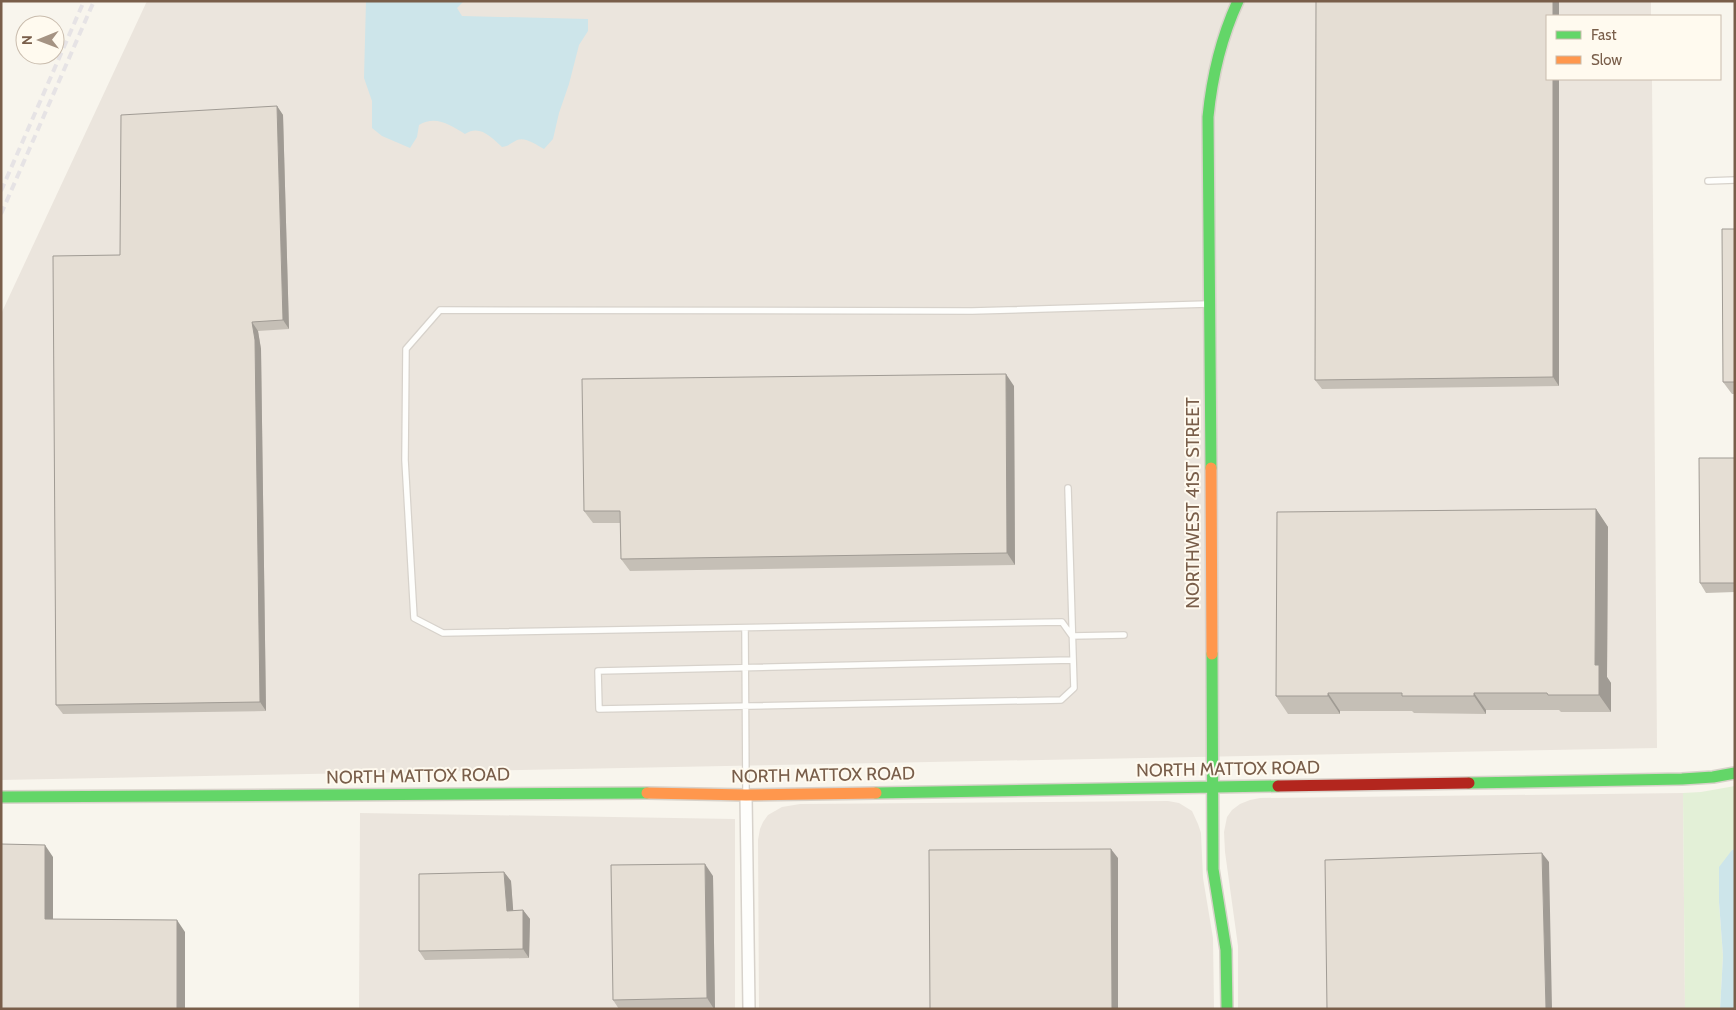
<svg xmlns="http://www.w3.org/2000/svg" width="1736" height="1010" font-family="Cabin,sans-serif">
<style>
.industrial{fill:#ebe5dd}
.green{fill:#e3f0d7}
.water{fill:#cde5ea}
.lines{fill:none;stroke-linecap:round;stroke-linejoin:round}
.lane-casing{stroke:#d7d2cb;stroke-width:8}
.street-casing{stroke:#d7d2cb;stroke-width:14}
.fast-casing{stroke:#d8d2ca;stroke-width:14}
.slow-casing{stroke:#d8d2ca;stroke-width:14}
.jam-casing{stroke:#d8d2ca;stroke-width:14}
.lane{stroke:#fefefc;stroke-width:5.5}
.street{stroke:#fefefc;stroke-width:11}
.fast{stroke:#63d668;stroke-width:11}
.slow{stroke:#ff974d;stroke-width:11}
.jam{stroke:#b3261e;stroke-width:11}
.rail{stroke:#e6e3e5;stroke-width:4;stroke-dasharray:8 5;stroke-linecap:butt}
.wall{fill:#c5bfb6}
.shaded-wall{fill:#a09b94}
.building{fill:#e5ded4;stroke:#a09b94}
.labels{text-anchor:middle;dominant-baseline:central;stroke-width:4;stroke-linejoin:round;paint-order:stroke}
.street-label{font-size:18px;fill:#795e4a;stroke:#fffaef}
</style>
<rect width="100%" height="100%" fill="#f8f5ed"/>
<path class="industrial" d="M 147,1 L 1651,1 L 1651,16 L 1547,16 L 1547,79 L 1652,79 L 1657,748 L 1,780 L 1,314 Z
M 1683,793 L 1685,1009 L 1238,1009 L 1238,946 L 1225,852 L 1224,832 L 1227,817 L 1232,810 L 1240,804 L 1250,800 L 1260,798 Z
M 1168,801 L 1179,803 L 1192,811 L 1198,824 L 1201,833 L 1203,878 L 1213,938 L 1214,1009 L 759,1009 L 758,840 L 760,829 L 763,822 L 768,815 L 782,807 L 800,804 Z
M 360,813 L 735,819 L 735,1009 L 359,1009 Z"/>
<path class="green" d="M 1735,786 L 1735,849 L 1732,850 L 1719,902 L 1723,956 L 1720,1009 L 1685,1009 L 1683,793 L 1701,792 Z"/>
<path class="water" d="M 366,1 L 464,1 L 457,8 L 462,16 L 588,19 L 588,31 L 579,45 L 569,84 L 559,113 L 553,139 L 544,149 C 536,145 526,137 517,140 C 511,143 509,146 502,147 C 492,138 480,124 465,134 C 450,125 436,115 419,125 L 417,137 L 410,148 L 382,136 L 372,128 L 372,101 L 364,78 Z
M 1735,849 L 1735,1009 L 1720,1009 L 1723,956 L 1719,902 L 1719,867 L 1732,850 Z"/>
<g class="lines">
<g class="lane-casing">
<path id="lane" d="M 1708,181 L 1735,180
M 1068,488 L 1074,688 L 1061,700 L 599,709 L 598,671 L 1072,660
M 745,628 L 746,793
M 1124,635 L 1072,636 L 1062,622 L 443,633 L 414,618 L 405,460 L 406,349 L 440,310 L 972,311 L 1208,304"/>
</g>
<g class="street-casing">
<path id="street" d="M 746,795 L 749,1009"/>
</g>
<g class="fast-casing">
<path id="fast" d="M 1211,468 L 1208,117 C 1212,76 1221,38 1238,1
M 1212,654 L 1213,869 L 1226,950 L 1227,1009
M 1469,783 L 1682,779 L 1713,777 L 1735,773
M 876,793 L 1278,786
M 1,797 L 647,793"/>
</g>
<g class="slow-casing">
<path id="slow" d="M 1211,468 L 1212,654
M 647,793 L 746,795 L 876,793"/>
</g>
<g class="jam-casing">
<path id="jam" d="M 1278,786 L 1469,783"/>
</g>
<use href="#lane" class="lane"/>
<use href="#street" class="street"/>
<use href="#fast" class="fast"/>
<use href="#slow" class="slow"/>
<use href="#jam" class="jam"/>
<path class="rail" d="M 1,191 L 84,1
M 1,214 L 94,1"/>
</g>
<path class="wall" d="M 1316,1 L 1559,1 L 1559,16 L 1547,16 L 1547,79 L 1559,79 L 1559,386 L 1322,389 L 1315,380 Z
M 277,106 L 283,115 L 289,329 L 258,331 L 261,349 L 266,711 L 63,714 L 56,705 Z
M 1735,229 L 1735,394 L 1732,394 L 1723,382 Z
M 1014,386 L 1015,565 L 630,571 L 621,559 L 620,523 L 593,523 L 584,511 Z
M 1735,458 L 1735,592 L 1706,593 L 1700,583 Z
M 1596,509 L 1608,527 L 1607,677 L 1611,683 L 1611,712 L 1561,712 L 1559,710 L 1486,710 L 1486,714 L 1414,713 L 1412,711 L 1340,711 L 1340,714 L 1288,714 L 1276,696 Z
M 504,872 L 511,881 L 513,911 L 523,910 L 530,919 L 529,958 L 425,960 L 419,951 Z
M 713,876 L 715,1009 L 619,1009 L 613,1000 Z"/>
<path class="shaded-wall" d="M 1553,1 L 1559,1 L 1559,16 L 1553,16 Z
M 1553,79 L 1559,79 L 1559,386 L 1553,377 Z
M 277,106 L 283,115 L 289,329 L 283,320 Z
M 252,322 L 258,331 L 261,349 L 266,711 L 260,702 Z
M 1006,374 L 1014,386 L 1015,565 L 1007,553 Z
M 1596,509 L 1608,527 L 1607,677 L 1611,683 L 1611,712 L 1599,695 L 1595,665 Z
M 1328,693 L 1340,711 L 1340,714 L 1328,696 Z
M 1474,693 L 1486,710 L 1486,714 L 1474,696 Z
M 45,845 L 53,857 L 53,931 L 45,919 Z
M 1111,849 L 1118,858 L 1118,1009 L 1112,1009 Z
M 1542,853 L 1549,862 L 1552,1009 L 1546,1009 Z
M 705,864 L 713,876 L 715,1009 L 714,1009 L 707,998 Z
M 504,872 L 511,881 L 514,921 L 507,911 Z
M 523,910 L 530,919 L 529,958 L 523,949 Z
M 177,920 L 185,932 L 185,1009 L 177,1009 Z"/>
<path class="building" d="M 1316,1 L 1553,1 L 1553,16 L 1547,16 L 1547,79 L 1553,79 L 1553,377 L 1315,380 Z
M 277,106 L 283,320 L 252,322 L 255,340 L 260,702 L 56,705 L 53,256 L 120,255 L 121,115 Z
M 1722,229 L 1735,229 L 1735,382 L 1723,382 Z
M 1006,374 L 1007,553 L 621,559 L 620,511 L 584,511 L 582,379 Z
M 1699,458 L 1735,458 L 1735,583 L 1700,583 Z
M 1596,509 L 1595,665 L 1599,665 L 1599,695 L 1548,695 L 1547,693 L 1474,693 L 1474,696 L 1402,696 L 1402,693 L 1328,693 L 1328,696 L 1276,696 L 1277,512 Z
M 1,844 L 45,845 L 45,919 L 177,920 L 177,1009 L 1,1009 Z
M 1111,849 L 1112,1009 L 930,1009 L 929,850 Z
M 1542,853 L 1546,1009 L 1327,1009 L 1325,860 Z
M 705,864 L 707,998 L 613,1000 L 611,865 Z
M 504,872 L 507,911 L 523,910 L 523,949 L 419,951 L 419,874 Z"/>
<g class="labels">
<g class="street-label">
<text transform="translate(1193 503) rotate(-90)">NORTHWEST 41ST STREET</text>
<text transform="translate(1228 769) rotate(-1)">NORTH MATTOX ROAD</text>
<text transform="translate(823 775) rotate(-1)">NORTH MATTOX ROAD</text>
<text transform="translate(418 776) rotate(-1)">NORTH MATTOX ROAD</text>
</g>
</g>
<rect width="1736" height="1010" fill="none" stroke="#795e4a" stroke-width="5"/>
<rect x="1546" y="15" width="175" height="65" fill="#fffaef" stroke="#c9bcad"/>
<rect x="1556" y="31" width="25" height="8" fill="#63d668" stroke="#c9bcad"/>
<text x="1591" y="40" font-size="15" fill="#795e4a">Fast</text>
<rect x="1556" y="56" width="25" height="8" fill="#ff974d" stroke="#c9bcad"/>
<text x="1591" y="65" font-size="15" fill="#795e4a">Slow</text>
<g transform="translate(40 40) rotate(269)"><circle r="24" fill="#fffaef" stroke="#c9bcad"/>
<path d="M0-4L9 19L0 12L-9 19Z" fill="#a59383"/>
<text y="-8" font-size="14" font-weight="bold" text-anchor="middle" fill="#795e4a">N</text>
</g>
</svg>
